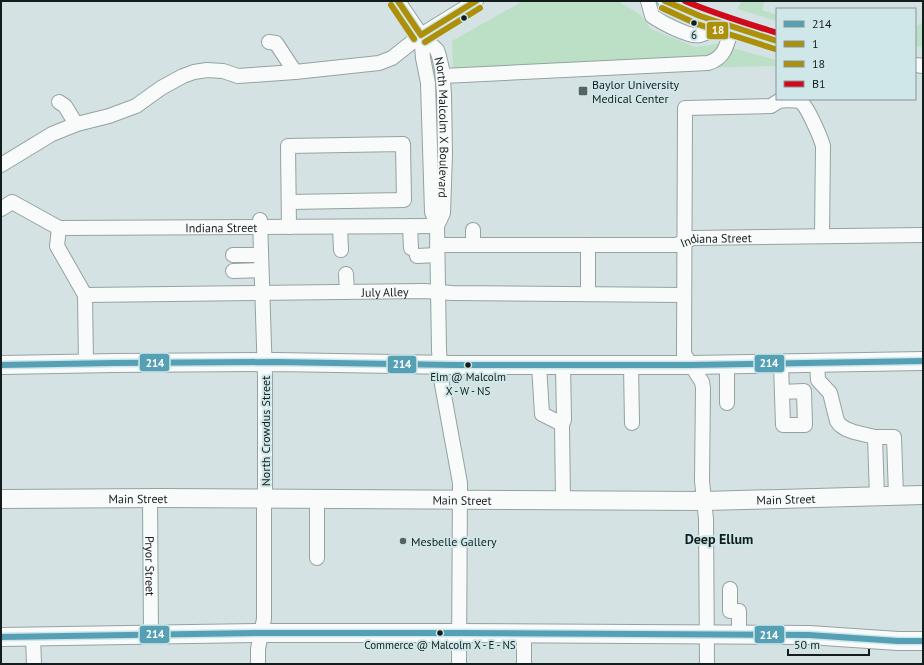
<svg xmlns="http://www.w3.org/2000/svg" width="924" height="665" font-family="'PT Sans',sans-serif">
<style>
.green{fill:#bce0c6}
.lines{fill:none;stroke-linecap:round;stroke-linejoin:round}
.minor-casing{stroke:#96a1a2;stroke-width:16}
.major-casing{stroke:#96a1a2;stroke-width:20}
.minor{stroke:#f9fbfb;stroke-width:14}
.major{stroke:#f9fbfb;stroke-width:18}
.bus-1-casing{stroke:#cfe7e9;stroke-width:9}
.bus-2-casing{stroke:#cfe7e9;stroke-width:9}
.bus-3-casing{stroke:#cfe7e9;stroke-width:9}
.bus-4-casing{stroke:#cfe7e9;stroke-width:9}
.bus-1{stroke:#55a0b4;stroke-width:6}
.bus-2{stroke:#ad8f0a;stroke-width:6}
.bus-3{stroke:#ad8f0a;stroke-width:6}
.bus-4{stroke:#d1091b;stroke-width:6}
.bus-dot{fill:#141d1d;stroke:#cfe7e9;stroke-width:1.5}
.poi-dot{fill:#586262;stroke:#cfe7e9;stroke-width:1.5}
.labels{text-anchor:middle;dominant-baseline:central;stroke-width:4;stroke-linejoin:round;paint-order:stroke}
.bus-label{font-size:11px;fill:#141d1d;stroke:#cfe7e9}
.poi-label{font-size:12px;fill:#141d1d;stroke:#cfe7e9;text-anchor:start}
.street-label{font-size:12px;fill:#141d1d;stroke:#cfe7e9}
.quarter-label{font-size:14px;font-weight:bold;fill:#141d1d;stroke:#cfe7e9}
.line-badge{stroke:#cfe7e9;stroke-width:1.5}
.badge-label{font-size:11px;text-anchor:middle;font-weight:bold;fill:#fff}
</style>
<rect width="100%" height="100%" fill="#d5e2e3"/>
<path class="green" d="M 523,1 L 617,1 L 640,14 L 651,29 L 695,47 L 717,44 L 777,60 L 777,66 L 453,74 L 452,41 Z
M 742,1 L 765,1 L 762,10 L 777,15 L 777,21 L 737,9 Z
M 923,22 L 923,47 L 915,46 L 915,27 Z"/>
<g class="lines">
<g class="minor-casing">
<g id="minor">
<path id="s1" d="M 398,1 L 421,35 L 437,50 L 439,56 L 442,69 L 444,94 L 445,154 L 443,213 L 437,226"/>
<path d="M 648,1 L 652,16 C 661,22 690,38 700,35 C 708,33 716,28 723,24"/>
<path d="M 665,1 L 700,16 L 723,24 L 777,41"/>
<path d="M 421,35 L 423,58 L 428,83 L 432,212 L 437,226 L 439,350 L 441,379 L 460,483 L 459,664"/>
<path d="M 269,42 L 276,43 L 295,72"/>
<path d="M 915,65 L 923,66"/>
<path d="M 443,76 L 708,63 C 726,58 727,43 732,27"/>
<path d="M 59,102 L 65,106 L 76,124"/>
<path d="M 1,165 L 52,134 L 77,124 L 109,116 L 136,106 L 161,88 L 183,76 L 194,72 L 207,70 L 223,71 L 238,76 L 295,72 L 379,63 L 392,58 L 421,35 L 476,1"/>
<path d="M 289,202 L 404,200 L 403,144 L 288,146 L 289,227"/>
<path id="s2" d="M 1,209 L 12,202 L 59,228 L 437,226"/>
<path d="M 410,226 L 411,248"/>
<path d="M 340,227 L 341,250"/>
<path d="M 59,228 L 57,246 L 85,295 L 86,364"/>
<path d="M 473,230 L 473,245"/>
<path id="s3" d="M 437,245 L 676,245 L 693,238 L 923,235"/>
<path d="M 588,245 L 588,288"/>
<path d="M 233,255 L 261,255"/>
<path d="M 417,256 L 437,255"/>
<path d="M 233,271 L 261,270"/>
<path d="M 346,274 L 347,292"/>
<path id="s4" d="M 85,295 L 424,291 L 452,293 L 684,295"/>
<path d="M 817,363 L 818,380 L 830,393 L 837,421 L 840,425 L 846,429 L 854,432 L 875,437"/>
<path d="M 781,364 L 783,425 L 805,425 L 804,391 L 782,392"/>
<path d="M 539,365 L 542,414 L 562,424 L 564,420 L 563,365"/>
<path d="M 631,365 L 632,423"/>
<path d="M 727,365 L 727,403"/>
<path d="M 562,424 L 563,500"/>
<path d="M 877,497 L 875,437 L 894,437 L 896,496"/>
<path id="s5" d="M 150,498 L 151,635"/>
<path d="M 317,498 L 317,558"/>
<path d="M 730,589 L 730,611 L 739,611 L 739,635"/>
<path d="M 524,633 L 524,664"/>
<path d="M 33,636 L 34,664"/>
<path d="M 258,664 L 258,649 L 264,619 L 264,511 L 265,487 L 265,377 L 260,220"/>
<path d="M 707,664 L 706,519 L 702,481 L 703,388 L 702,382 L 684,354 L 685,108 L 771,106 C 774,104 777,102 779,101 C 783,100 797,100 801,102 C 807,106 821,138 823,146 L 822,236"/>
</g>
</g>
<g class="major-casing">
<g id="major">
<path d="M 1,365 L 114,363 L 276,362 L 454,365 L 691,365 L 923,361"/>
<path id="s6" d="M 1,499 L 159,498 L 705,501 L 923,495"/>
<path d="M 1,637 L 261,633 L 459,633 L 809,635 L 898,641 L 923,641"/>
</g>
</g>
<use href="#minor" class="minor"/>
<use href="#major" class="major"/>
<g class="bus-1-casing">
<path id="bus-1" d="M 1,365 L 114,363 L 276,362 L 454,365 L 691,365 L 923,361
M 1,637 L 261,633 L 459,633 L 809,635 L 898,641 L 923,641"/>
</g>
<g class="bus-2-casing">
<path id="bus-2" d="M 398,1 L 421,35
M 665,1 L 700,16 L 777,41
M 421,35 L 476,1"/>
</g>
<g class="bus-3-casing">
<path id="bus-3" d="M 391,5 L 414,39
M 662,8 L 697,24 L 775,49
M 425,42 L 480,8"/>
</g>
<g class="bus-4-casing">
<path id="bus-4" d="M 685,1 C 715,14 746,23 777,33"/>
</g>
<use href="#bus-1" class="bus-1"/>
<use href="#bus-2" class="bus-2"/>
<use href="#bus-3" class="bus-3"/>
<use href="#bus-4" class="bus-4"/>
</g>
<g class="bus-dot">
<circle cx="464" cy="18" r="3.5"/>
<circle cx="694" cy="23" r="3.5"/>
<circle cx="468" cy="365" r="3.5"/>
<circle cx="440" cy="633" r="3.5"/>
</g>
<g class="poi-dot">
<rect x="578" y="86" width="10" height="10" rx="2"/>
<circle cx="403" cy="541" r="4"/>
</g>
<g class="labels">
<g class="bus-label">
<text x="694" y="35">6</text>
<text x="468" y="377">Elm @ Malcolm<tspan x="468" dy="14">X - W - NS</tspan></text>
<text x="440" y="645">Commerce @ Malcolm X - E - NS</text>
</g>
<g class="poi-label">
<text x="592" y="84">Baylor University<tspan x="592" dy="14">Medical Center</tspan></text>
<text x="411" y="541">Mesbelle Gallery</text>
</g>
<g class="street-label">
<text stroke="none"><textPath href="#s1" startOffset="141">North Malcolm X Boulevard</textPath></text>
<text stroke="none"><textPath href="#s2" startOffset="229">Indiana Street</textPath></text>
<text stroke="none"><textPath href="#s3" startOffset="280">Indiana Street</textPath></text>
<text stroke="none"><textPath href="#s4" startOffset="300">July Alley</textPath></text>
<text transform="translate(265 431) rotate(-90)">North Crowdus Street</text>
<text stroke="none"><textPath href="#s6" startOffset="137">Main Street</textPath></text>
<text stroke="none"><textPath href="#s6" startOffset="785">Main Street</textPath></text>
<text stroke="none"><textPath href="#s6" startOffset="461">Main Street</textPath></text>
<text stroke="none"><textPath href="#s5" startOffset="68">Pryor Street</textPath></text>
</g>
<g class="quarter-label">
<text x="719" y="539">Deep Ellum</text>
</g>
</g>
<g class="line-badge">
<rect x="706" y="21" width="23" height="19" rx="4" fill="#ad8f0a"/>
<rect x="139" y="353" width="31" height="19" rx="4" fill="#55a0b4"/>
<rect x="754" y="354" width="31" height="19" rx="4" fill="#55a0b4"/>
<rect x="387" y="355" width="30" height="19" rx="4" fill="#55a0b4"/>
<rect x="139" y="625" width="31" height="19" rx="4" fill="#55a0b4"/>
<rect x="754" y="625" width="31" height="19" rx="4" fill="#55a0b4"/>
</g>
<g class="badge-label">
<text x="718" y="34">18</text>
<text x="155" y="367">214</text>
<text x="769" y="367">214</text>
<text x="402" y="368">214</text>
<text x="155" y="638">214</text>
<text x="769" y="639">214</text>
</g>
<rect width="924" height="665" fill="none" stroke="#141d1d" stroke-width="4"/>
<rect x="776" y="8" width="140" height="92" fill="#cfe7e9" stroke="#849697"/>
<rect x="784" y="21" width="20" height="6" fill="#55a0b4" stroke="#849697"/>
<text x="812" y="28" font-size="12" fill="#141d1d">214</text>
<rect x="784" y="41" width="20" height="6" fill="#ad8f0a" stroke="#849697"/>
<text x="812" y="48" font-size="12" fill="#141d1d">1</text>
<rect x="784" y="61" width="20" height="6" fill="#ad8f0a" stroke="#849697"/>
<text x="812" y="68" font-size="12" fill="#141d1d">18</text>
<rect x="784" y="81" width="20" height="6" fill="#d1091b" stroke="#849697"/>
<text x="812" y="88" font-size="12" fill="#141d1d">B1</text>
<path d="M788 649v6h81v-6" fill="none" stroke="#141d1d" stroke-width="2"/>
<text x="794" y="649" font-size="12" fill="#141d1d" stroke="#cfe7e9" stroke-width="3" paint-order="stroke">50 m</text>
</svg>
